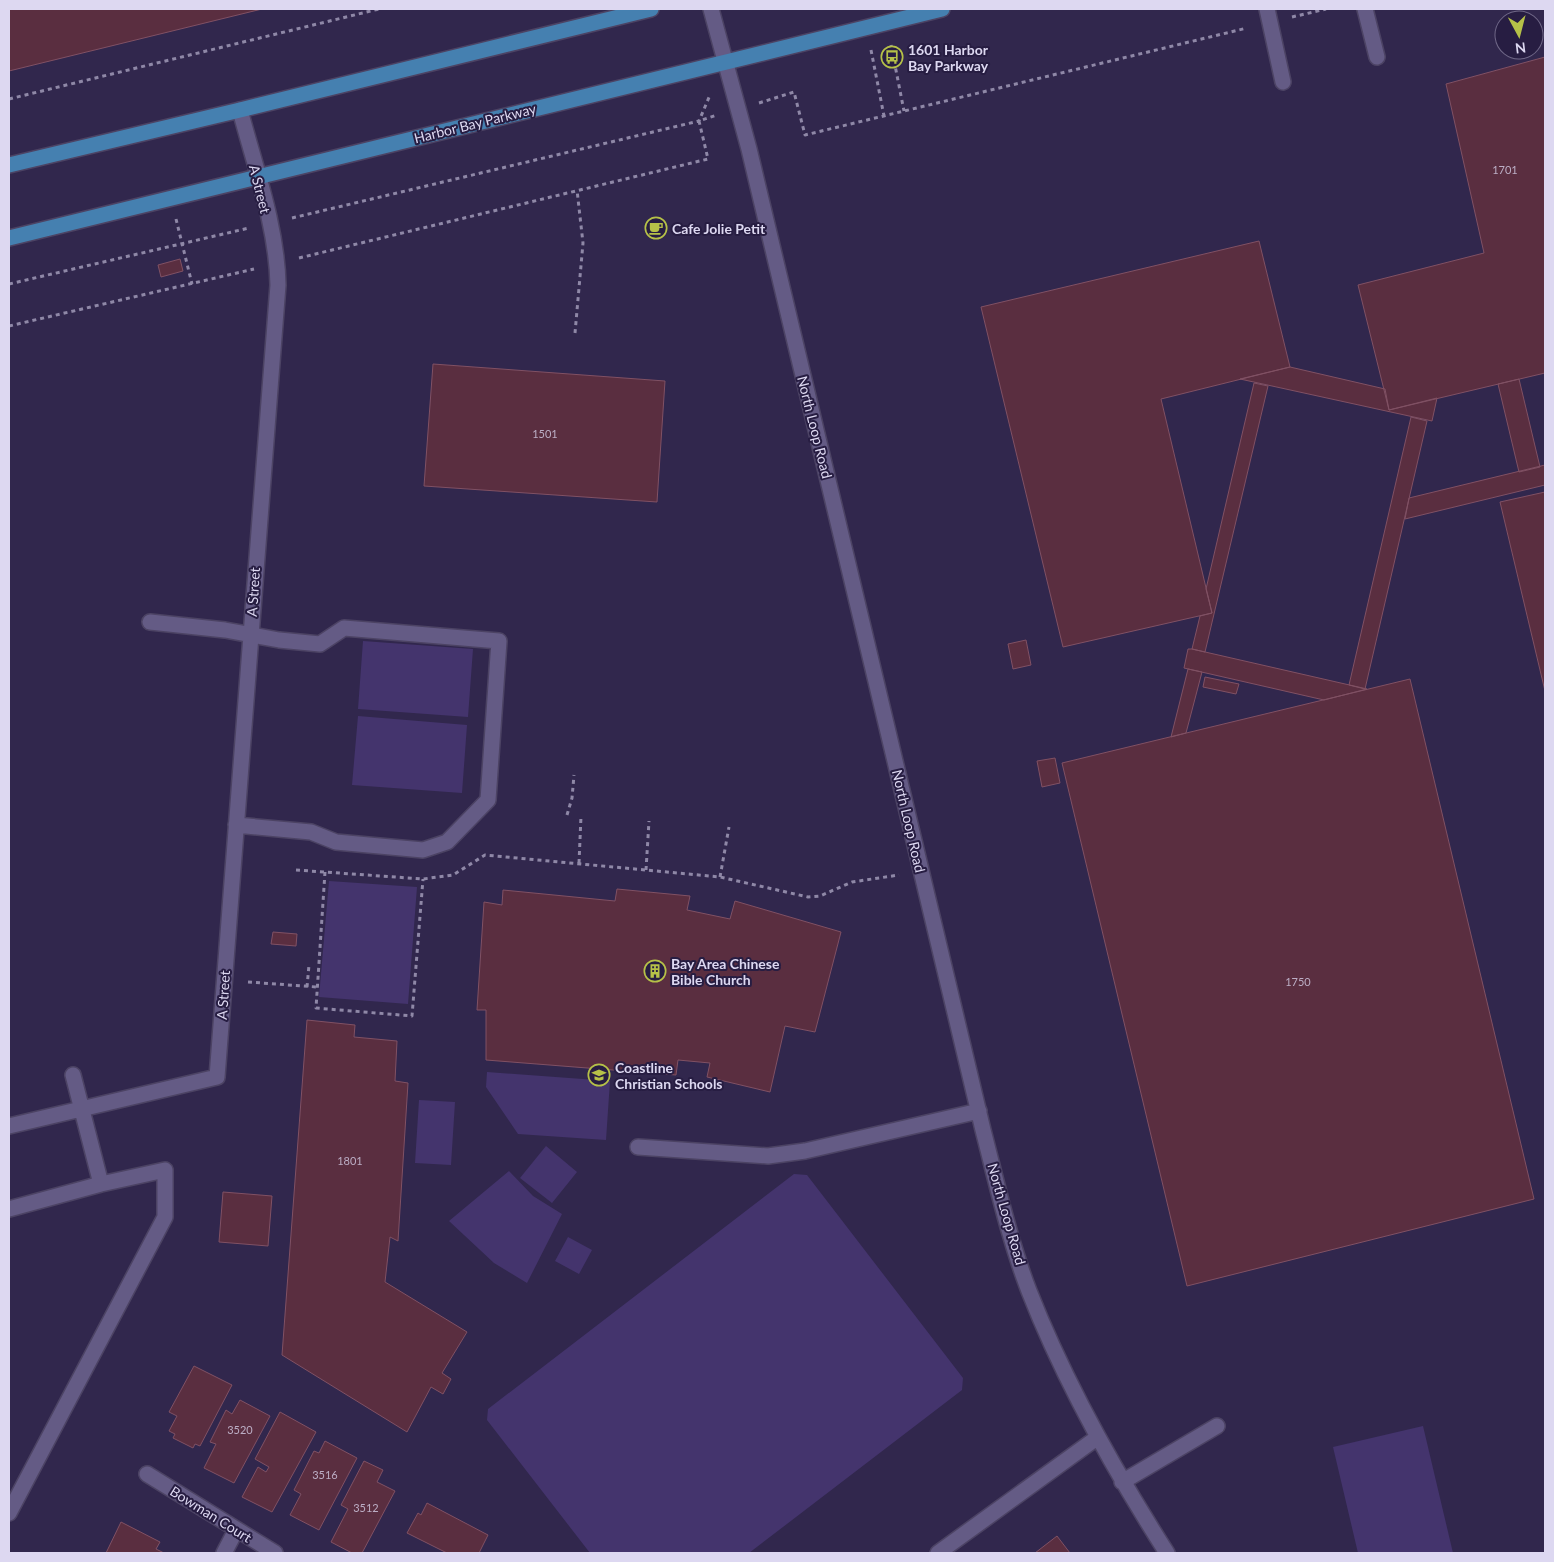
<svg xmlns="http://www.w3.org/2000/svg" width="1554" height="1562" font-family="Lato,sans-serif">
<style>
.green{fill:#44346d}
.building{fill:#5a2e40;stroke:#805164}
.lines{fill:none;stroke-linecap:round;stroke-linejoin:round}
.minor-casing{stroke:#4c4364;stroke-width:18}
.major-casing{stroke:#4c4364;stroke-width:18}
.path{stroke:#8f88a7;stroke-width:3;stroke-dasharray:4 4;stroke-linecap:butt}
.minor{stroke:#645b85;stroke-width:15}
.major{stroke:#4580b0;stroke-width:15}
.labels{text-anchor:middle;dominant-baseline:central;stroke-width:4;stroke-linejoin:round;paint-order:stroke}
.number-label{font-size:11px;fill:#bcaec5}
.poi-label{font-size:14px;font-weight:bold;fill:#ddd8f1;stroke:#271d42;text-anchor:start}
.street-label{font-size:14px;fill:#ddd8f1;stroke:#271d42}
</style>
<rect width="100%" height="100%" fill="#31274d"/>
<path class="green" d="M 363,641 L 473,649 L 468,717 L 358,709 Z
M 358,716 L 467,725 L 462,793 L 352,785 Z
M 329,881 L 417,887 L 408,1004 L 319,997 Z
M 487,1072 L 610,1081 L 606,1140 L 518,1134 L 486,1087 Z
M 419,1100 L 455,1102 L 451,1165 L 415,1163 Z
M 546,1146 L 577,1172 L 552,1203 L 520,1178 Z
M 509,1171 L 533,1196 L 562,1214 L 527,1283 L 494,1263 L 449,1221 Z
M 794,1174 L 807,1175 L 963,1378 L 962,1390 L 749,1553 L 590,1553 L 487,1420 L 488,1409 Z
M 568,1237 L 592,1250 L 579,1274 L 555,1261 Z
M 1423,1426 L 1453,1553 L 1358,1553 L 1333,1447 Z"/>
<path class="building" d="M 9,9 L 262,9 L 9,71 Z
M 1545,57 L 1545,373 L 1389,410 L 1358,285 L 1484,253 L 1446,84 Z
M 1259,241 L 1290,367 L 1161,399 L 1212,613 L 1063,647 L 981,307 Z
M 180,259 L 183,271 L 161,277 L 158,265 Z
M 433,364 L 665,381 L 657,502 L 424,486 Z
M 1290,367 L 1385,389 L 1389,410 L 1437,398 L 1432,421 L 1240,379 Z
M 1519,379 L 1540,467 L 1519,472 L 1498,384 Z
M 1254,383 L 1268,386 L 1205,652 L 1192,649 L 1200,616 L 1212,613 L 1206,589 Z
M 1411,417 L 1427,421 L 1365,689 L 1349,685 Z
M 1545,465 L 1545,485 L 1405,519 L 1409,498 Z
M 1545,492 L 1545,691 L 1500,502 Z
M 1026,640 L 1031,665 L 1013,669 L 1008,644 Z
M 1188,649 L 1192,649 L 1367,689 L 1324,700 L 1184,668 Z
M 1188,669 L 1202,672 L 1186,733 L 1171,737 Z
M 1205,677 L 1239,684 L 1236,694 L 1203,687 Z
M 1410,679 L 1534,1199 L 1187,1286 L 1062,763 Z
M 1055,758 L 1060,783 L 1042,787 L 1037,761 Z
M 617,889 L 690,896 L 687,910 L 730,919 L 735,901 L 841,932 L 815,1032 L 785,1026 L 770,1092 L 707,1077 L 710,1063 L 678,1060 L 676,1075 L 486,1060 L 486,1010 L 477,1010 L 484,902 L 502,905 L 503,890 L 615,901 Z
M 273,932 L 297,934 L 296,946 L 271,944 Z
M 307,1020 L 355,1025 L 354,1037 L 397,1041 L 395,1081 L 408,1083 L 398,1241 L 390,1237 L 385,1282 L 467,1332 L 442,1373 L 451,1379 L 443,1394 L 431,1387 L 407,1432 L 282,1355 Z
M 223,1192 L 272,1196 L 268,1246 L 219,1242 Z
M 194,1366 L 232,1385 L 200,1446 L 195,1444 L 193,1448 L 173,1438 L 175,1434 L 169,1431 L 177,1416 L 169,1412 Z
M 240,1400 L 270,1416 L 234,1483 L 204,1468 L 216,1444 L 210,1442 L 226,1410 L 232,1414 Z
M 280,1412 L 316,1432 L 272,1512 L 242,1497 L 258,1467 L 266,1472 L 269,1467 L 255,1459 Z
M 325,1441 L 357,1458 L 319,1530 L 290,1515 L 301,1494 L 294,1490 L 314,1451 L 319,1453 Z
M 364,1461 L 383,1470 L 377,1482 L 395,1491 L 362,1553 L 352,1553 L 331,1542 L 348,1509 L 341,1505 Z
M 427,1503 L 488,1535 L 479,1553 L 447,1553 L 407,1533 L 418,1513 L 421,1515 Z
M 121,1522 L 160,1542 L 156,1549 L 164,1553 L 106,1553 Z
M 1057,1536 L 1070,1553 L 1035,1553 Z"/>
<g class="lines">
<g class="minor-casing">
<path id="minor" d="M 711,9 L 749,149 L 983,1130 C 997,1184 1009,1239 1029,1291 C 1065,1383 1114,1470 1167,1553
M 1267,9 L 1283,82
M 1365,9 L 1377,57
M 150,622 L 225,630 L 279,640 L 320,644 L 344,628 L 499,641 L 488,800 L 447,842 L 423,850 L 336,842 L 311,832 L 236,825
M 73,1075 L 101,1184
M 9,1126 L 217,1077 L 278,285 C 277,227 255,167 240,110
M 638,1147 L 768,1156 L 805,1151 L 979,1111
M 9,1209 L 101,1184 L 165,1170 L 165,1217 L 9,1513
M 147,1474 L 275,1553
M 1122,1482 L 1217,1426
M 224,1553 L 236,1530
M 938,1553 L 1098,1437"/>
</g>
<g class="major-casing">
<path id="major" d="M 9,165 L 240,110 L 651,9
M 9,238 L 942,9"/>
</g>
<path class="path" d="M 1292,17 L 1326,9
M 891,45 L 904,111
M 871,50 L 884,116
M 9,99 L 379,9
M 759,103 L 794,92 L 805,135 L 1247,28
M 292,218 L 699,121 L 710,95
M 176,219 L 192,284
M 299,258 L 708,159 L 699,121 L 717,115
M 9,284 L 249,228
M 9,326 L 254,269
M 575,333 L 583,243 L 577,190
M 567,815 L 572,798 L 574,775
M 579,863 L 581,816
M 296,870 L 423,879 L 453,875 L 485,855 L 720,877 L 808,897 L 820,896 L 852,882 L 899,875
M 646,870 L 649,821
M 325,872 L 316,1008 L 412,1016 L 423,879
M 720,877 L 729,827
M 248,982 L 317,987
M 307,987 L 309,965"/>
<use href="#minor" class="minor"/>
<use href="#major" class="major"/>
</g>
<defs>
<g id="bus-ring" transform="scale(1.125)"><circle r="9.5" fill="#271d42" stroke="#b6c148" stroke-width="1.5"/><path d="M-5-6H5V4H4V6H2V4H-2V6H-4V4H-5ZM-3.5-4V0h7V-4ZM-3.5 1.2v1.5H-2V1.2ZM2 1.2v1.5H3.5V1.2Z" fill="#b6c148"/></g>
<g id="cafe-ring" transform="scale(1.125)"><circle r="9.5" fill="#271d42" stroke="#b6c148" stroke-width="1.5"/><path d="M-5.5-4.5H6V0H3Q3 3.5 0 3.5H-2.5Q-5.5 3.5-5.5 0ZM3-3.2v2h1.7v-2ZM-6 4.5H4V6H-6Z" fill="#b6c148"/></g>
<g id="building-ring" transform="scale(1.125)"><circle r="9.5" fill="#271d42" stroke="#b6c148" stroke-width="1.5"/><path d="M-4-6H4V6H1V3H-1V6H-4ZM-2.5-4.3h1.7v1.8h-1.7ZM.8-4.3h1.7v1.8H.8ZM-2.5-1h1.7V.8h-1.7ZM.8-1h1.7V.8H.8Z" fill="#b6c148"/></g>
<g id="school-ring" transform="scale(1.125)"><circle r="9.5" fill="#271d42" stroke="#b6c148" stroke-width="1.5"/><path d="M0-5L7-2L0 1L-7-2ZM-4 1L0 2.5L4 1V4Q0 6-4 4Z" fill="#b6c148"/></g>
</defs>
<g fill-rule="evenodd">
<use href="#bus-ring" x="892" y="57"/>
<use href="#cafe-ring" x="656" y="228"/>
<use href="#building-ring" x="655" y="971"/>
<use href="#school-ring" x="599" y="1075"/>
</g>
<g class="labels">
<g class="number-label">
<text x="1505" y="169">1701</text>
<text x="545" y="433">1501</text>
<text x="1298" y="981">1750</text>
<text x="350" y="1160">1801</text>
<text x="240" y="1429">3520</text>
<text x="325" y="1474">3516</text>
<text x="366" y="1507">3512</text>
</g>
<g class="poi-label">
<text x="908" y="49">1601 Harbor<tspan x="908" dy="16">Bay Parkway</tspan></text>
<text x="672" y="228">Cafe Jolie Petit</text>
<text x="671" y="963">Bay Area Chinese<tspan x="671" dy="16">Bible Church</tspan></text>
<text x="615" y="1067">Coastline<tspan x="615" dy="16">Christian Schools</tspan></text>
</g>
<g class="street-label">
<text transform="translate(475 123) rotate(-14)">Harbor Bay Parkway</text>
<text transform="translate(260 189) rotate(76)">A Street</text>
<text transform="translate(815 427) rotate(76)">North Loop Road</text>
<text transform="translate(253 592) rotate(-86)">A Street</text>
<text transform="translate(909 821) rotate(77)">North Loop Road</text>
<text transform="translate(223 995) rotate(-86)">A Street</text>
<text transform="translate(1007 1214) rotate(74)">North Loop Road</text>
<text transform="translate(211 1514) rotate(32)">Bowman Court</text>
</g>
</g>
<rect width="1554" height="1562" fill="none" stroke="#ddd8f1" stroke-width="20"/>
<g transform="translate(1519 35) rotate(173)"><circle r="24" fill="#271d42" stroke="#706888"/>
<path d="M0-4L9 19L0 12L-9 19Z" fill="#b6c148"/>
<text y="-8" font-size="14" font-weight="bold" text-anchor="middle" fill="#ddd8f1">N</text>
</g>
</svg>
